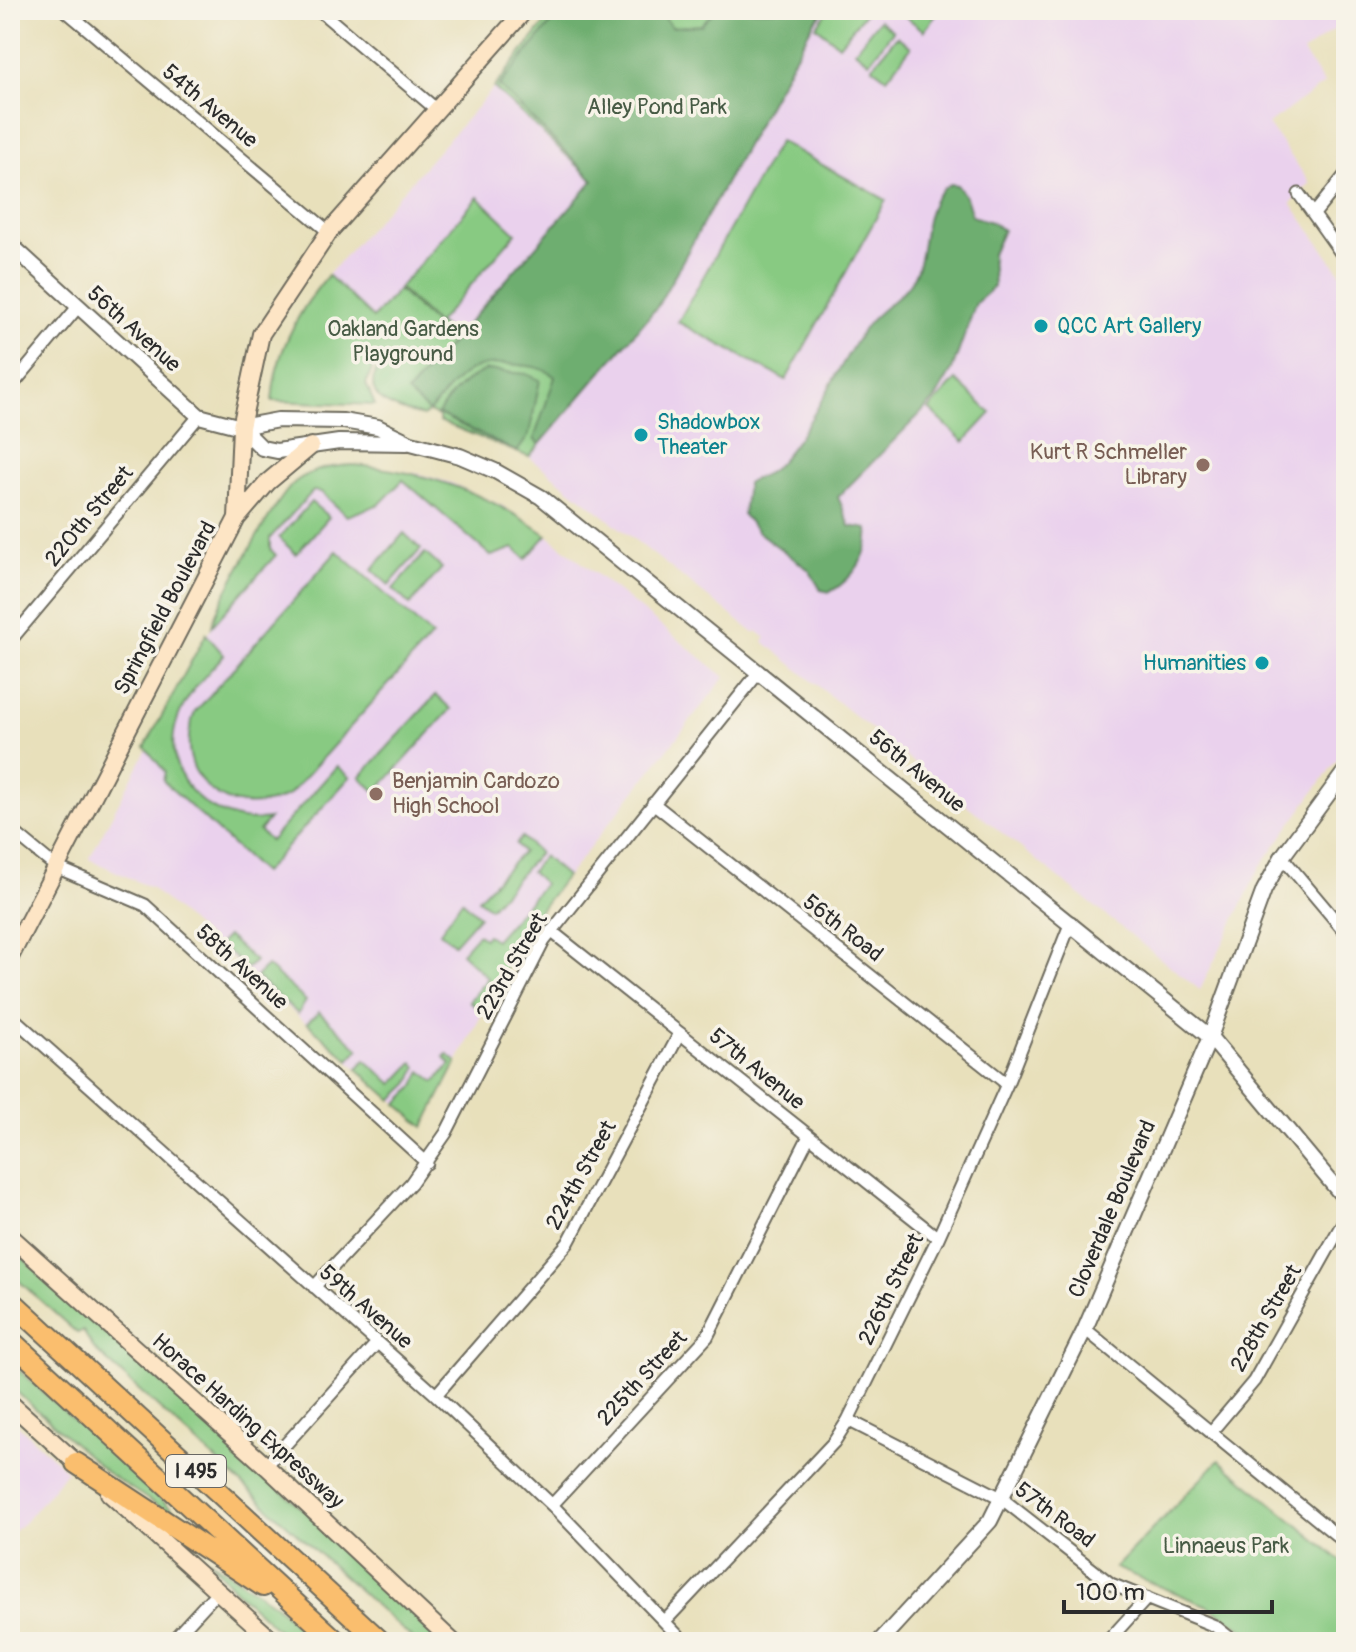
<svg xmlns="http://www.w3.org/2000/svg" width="1356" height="1652" font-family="Pangolin,sans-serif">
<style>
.built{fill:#ead1ed}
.green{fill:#88ca82;stroke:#5a7a56;stroke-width:2}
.forest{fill:#6eae70;stroke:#4c6c4e;stroke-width:2}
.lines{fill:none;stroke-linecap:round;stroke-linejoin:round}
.minor-casing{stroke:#6d6a5d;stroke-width:15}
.tertiary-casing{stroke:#6d6a5d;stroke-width:18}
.secondary-casing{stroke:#6d6a5d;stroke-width:20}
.motorway-casing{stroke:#6d6a5d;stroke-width:24}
.minor{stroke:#fff;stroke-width:11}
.tertiary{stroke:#fff;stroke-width:14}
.secondary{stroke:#fde5c5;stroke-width:16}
.motorway{stroke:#fabe6e;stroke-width:20}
.culture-dot{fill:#0f9aa8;stroke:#f7f3e8;stroke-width:3}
.education-dot{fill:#8d6e63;stroke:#f7f3e8;stroke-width:3}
.labels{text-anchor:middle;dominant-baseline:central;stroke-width:7;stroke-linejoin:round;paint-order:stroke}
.shield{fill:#f7f3e8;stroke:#686764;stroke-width:2}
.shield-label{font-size:20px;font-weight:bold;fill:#2b2b2b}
.street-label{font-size:22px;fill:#2b2b2b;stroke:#f7f3e8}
.park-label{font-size:22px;fill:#475b45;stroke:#f7f3e8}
.culture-label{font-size:22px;fill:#0d838f;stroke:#f7f3e8;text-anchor:start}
.education-label{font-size:22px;fill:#785e54;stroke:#f7f3e8;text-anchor:end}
</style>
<rect width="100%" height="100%" fill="#f7f3e8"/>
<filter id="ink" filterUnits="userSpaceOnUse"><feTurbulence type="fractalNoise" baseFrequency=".0125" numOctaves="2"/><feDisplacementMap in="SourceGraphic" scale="16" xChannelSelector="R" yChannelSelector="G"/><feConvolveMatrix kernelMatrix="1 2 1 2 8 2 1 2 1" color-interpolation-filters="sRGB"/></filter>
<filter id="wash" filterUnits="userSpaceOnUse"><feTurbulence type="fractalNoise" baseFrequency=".006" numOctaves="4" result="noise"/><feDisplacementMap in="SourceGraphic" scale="32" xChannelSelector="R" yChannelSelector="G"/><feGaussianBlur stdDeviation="1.8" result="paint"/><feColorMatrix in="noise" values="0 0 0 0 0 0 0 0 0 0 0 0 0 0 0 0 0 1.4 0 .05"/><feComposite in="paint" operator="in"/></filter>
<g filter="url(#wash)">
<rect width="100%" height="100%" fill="#e8e0bb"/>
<path class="built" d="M 825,10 L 1346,10 L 1346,21 L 1303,52 L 1324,84 L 1268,124 L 1310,183 L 1291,203 L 1346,281 L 1346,747 L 1260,867 L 1200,990 L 861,721 L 763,641 L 766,638 L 757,631 L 754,633 L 529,457 L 657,307 L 814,22 Z
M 494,88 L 594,180 L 456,337 L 441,324 L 373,318 L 328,275 Z
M 353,465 L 417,473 L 452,483 L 503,506 L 547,535 L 725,677 L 526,928 L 424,1127 L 151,888 L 89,859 L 276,505 L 305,475 L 330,466 Z
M 10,1418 L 67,1471 L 24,1523 L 10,1534 Z"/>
<path class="green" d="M 555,10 L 825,10 L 814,22 L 657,307 L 529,457 L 439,421 L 439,416 L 429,412 L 423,416 C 399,410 359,401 378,368 L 374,364 L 366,384 L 375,405 L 272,401 C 275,353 298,311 328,275 L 373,318 L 398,290 L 437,326 L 440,324 L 456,337 L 594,181 L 494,88 Z
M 829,10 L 866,10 L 867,11 L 839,45 L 816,26 Z
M 911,10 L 940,10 L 924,31 L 905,16 Z
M 879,20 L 893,31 L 869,62 L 855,50 Z
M 897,36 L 911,47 L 887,78 L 872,67 Z
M 779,141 L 886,200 L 786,380 L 678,322 Z
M 478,197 L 516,233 L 437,324 L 399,288 Z
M 956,380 L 991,413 L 964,442 L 929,409 Z
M 353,465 C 427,471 487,493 547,535 L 526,559 L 514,548 L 491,556 L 403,480 L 380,504 L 347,516 L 321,492 L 313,491 L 270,538 L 270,549 L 276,555 L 212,626 C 217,603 277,497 295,482 C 312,469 332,466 353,465 Z
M 311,502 L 329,517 L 296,554 L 279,538 Z
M 404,533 L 421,549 L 389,585 L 372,570 Z
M 337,551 L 432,636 L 289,795 C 229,826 169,777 195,712 Z
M 425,553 L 442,568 L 410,605 L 393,589 Z
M 206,634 L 224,655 C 206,675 185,695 177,721 C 158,778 214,828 269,819 L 259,831 L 270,841 L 337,766 L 350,777 L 263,873 L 163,781 L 165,772 L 145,747 Z
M 436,695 L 451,709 L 376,792 L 360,777 Z
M 522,837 L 539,853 L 490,908 L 478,899 L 523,852 L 516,844 Z
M 543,856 L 566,876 L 526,928 L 482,1012 L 469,1001 L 488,978 L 461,953 L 478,934 L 484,938 L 487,935 L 495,940 L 544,884 L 531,872 Z
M 462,900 L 479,916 L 454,944 L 440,932 Z
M 227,936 L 255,961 L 247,969 L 219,944 Z
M 267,966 L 306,1001 L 298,1014 L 256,977 Z
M 319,1012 L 359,1049 L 349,1060 L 307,1023 Z
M 447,1054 L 457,1062 L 424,1127 L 397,1104 L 414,1087 L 422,1071 L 435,1082 L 451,1064 L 444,1057 Z
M 365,1060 L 393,1084 L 413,1063 L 417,1067 L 409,1084 L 392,1100 L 357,1069 Z
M 10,1247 L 306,1512 L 443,1642 L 416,1642 L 95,1350 L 83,1331 L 77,1333 L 10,1273 Z
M 10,1362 L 195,1530 L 106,1472 L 10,1386 Z
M 1219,1460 L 1346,1565 L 1346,1642 L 1263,1642 L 1208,1606 L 1115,1568 Z
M 208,1559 L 273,1603 L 315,1642 L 291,1642 L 234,1589 Z"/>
<path class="forest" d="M 562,10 L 659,10 L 672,27 L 701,25 L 715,10 L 825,10 L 814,22 L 657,307 L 539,445 L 534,439 L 555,377 C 545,368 532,366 519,365 C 468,359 460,376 429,412 L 407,393 L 594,180 L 499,86 Z
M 950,184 L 957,185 L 966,197 L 972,216 L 991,222 L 1003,230 L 992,254 L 994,287 L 976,303 L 952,370 L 935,399 L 838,497 L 850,526 L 868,529 C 871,554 852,580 830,592 L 821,590 L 809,570 L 758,532 L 743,515 L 747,483 C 755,477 766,476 773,469 C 813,428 834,372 866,326 C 879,309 903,297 913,278 C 929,250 918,202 950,184 Z
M 486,370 L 526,374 L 540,380 L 529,435 L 517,452 L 438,414 C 450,394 464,379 486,370 Z"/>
</g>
<g filter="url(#ink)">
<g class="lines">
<g class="minor-casing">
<path id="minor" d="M 65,10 L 329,232
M 319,10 L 437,110
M 1299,194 L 1346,260
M 1314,214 L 1346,174
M 10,388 L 77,308
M 10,641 L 199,416
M 653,803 L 1007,1084
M 10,829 L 56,867 L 145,905 L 427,1163
M 1282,857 L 1346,933
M 551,931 L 938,1238
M 10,1015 L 436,1395 L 552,1505 L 684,1642
M 314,1287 L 411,1183 L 446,1133 L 544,941 L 759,672
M 1085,1329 L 1346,1543
M 436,1395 L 568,1243 L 680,1033
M 848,1420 L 1001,1498 L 1111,1584 L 1215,1626 L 1235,1642
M 1211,1432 L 1254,1381 L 1346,1217
M 266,1466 L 377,1343
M 552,1505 L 707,1337 L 809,1136
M 665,1621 L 834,1442 L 848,1420 L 938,1238 L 1007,1084 L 1071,922
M 171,1642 L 218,1591
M 1107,1642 L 1147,1598"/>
</g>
<g class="tertiary-casing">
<path id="tertiary" d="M 10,244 L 199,416 L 241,427 L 278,420 L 343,421 L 378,427 L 411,443 L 460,456 L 495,471 L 541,497 L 1210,1037 L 1346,1200
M 241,427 L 262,448 L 277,451 L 339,442 L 407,443
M 879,1642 L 990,1521 L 1085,1329 L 1210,1037 L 1264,890 L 1282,857 L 1346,770"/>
</g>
<g class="secondary-casing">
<path id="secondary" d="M 238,517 L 268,482 L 311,446
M 10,957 L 237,518 L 241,427 L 261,334 L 329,232 L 525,10
M 10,1236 L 266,1466 L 453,1642
M 10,1403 L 83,1469
M 109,1493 L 274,1642"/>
</g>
<g class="motorway-casing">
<path id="motorway" d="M 10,1300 L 381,1642
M 10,1340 L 337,1642
M 76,1463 L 263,1586"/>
</g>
<use href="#minor" class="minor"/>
<use href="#tertiary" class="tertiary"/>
<use href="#secondary" class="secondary"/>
<use href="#motorway" class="motorway"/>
</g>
</g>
<g class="culture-dot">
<circle cx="1041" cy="326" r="8"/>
<circle cx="641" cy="435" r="8"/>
<circle cx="1262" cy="663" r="8"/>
</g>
<g class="education-dot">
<circle cx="1203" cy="465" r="8"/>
<circle cx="376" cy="794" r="8"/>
</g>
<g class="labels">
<rect class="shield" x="166" y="1455" width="60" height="32" rx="6"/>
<g class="shield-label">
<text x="196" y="1471">I 495</text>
</g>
<g class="street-label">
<text transform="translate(210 106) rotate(40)">54th Avenue</text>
<text transform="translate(134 329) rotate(42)">56th Avenue</text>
<text transform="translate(89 516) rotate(-50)">220th Street</text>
<text transform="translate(165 608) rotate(-62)">Springfield Boulevard</text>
<text transform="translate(917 771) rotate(39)">56th Avenue</text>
<text transform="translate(843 928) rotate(38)">56th Road</text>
<text transform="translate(512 966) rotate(-60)">223rd Street</text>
<text transform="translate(242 967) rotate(42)">58th Avenue</text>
<text transform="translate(757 1069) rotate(39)">57th Avenue</text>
<text transform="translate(581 1175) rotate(-61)">224th Street</text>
<text transform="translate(1112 1209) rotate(-67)">Cloverdale Boulevard</text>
<text transform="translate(891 1289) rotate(-64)">226th Street</text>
<text transform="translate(366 1307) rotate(41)">59th Avenue</text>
<text transform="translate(1266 1318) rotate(-60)">228th Street</text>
<text transform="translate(642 1378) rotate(-47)">225th Street</text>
<text transform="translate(248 1421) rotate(42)">Horace Harding Expressway</text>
<text transform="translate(1055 1515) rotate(37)">57th Road</text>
</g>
<g class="park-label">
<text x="657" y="107">Alley Pond Park</text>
<text x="403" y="329">Oakland Gardens<tspan x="403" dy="25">Playground</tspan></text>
<text x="1226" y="1546">Linnaeus Park</text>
</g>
<g class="culture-label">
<text x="1057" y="326">QCC Art Gallery</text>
<text x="657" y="422">Shadowbox<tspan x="657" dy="25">Theater</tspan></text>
<text x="1246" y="663" text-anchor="end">Humanities</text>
</g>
<g class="education-label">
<text x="1187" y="452">Kurt R Schmeller<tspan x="1187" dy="25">Library</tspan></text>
<text x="392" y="781" text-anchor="start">Benjamin Cardozo<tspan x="392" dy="25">High School</tspan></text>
</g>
</g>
<rect width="1356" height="1652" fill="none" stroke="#f7f3e8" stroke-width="40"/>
<path d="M1064 1600v12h208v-12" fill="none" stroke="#2b2b2b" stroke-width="4"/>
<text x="1076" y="1600" font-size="24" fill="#2b2b2b" stroke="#f7f3e8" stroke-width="6" paint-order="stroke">100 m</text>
</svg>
